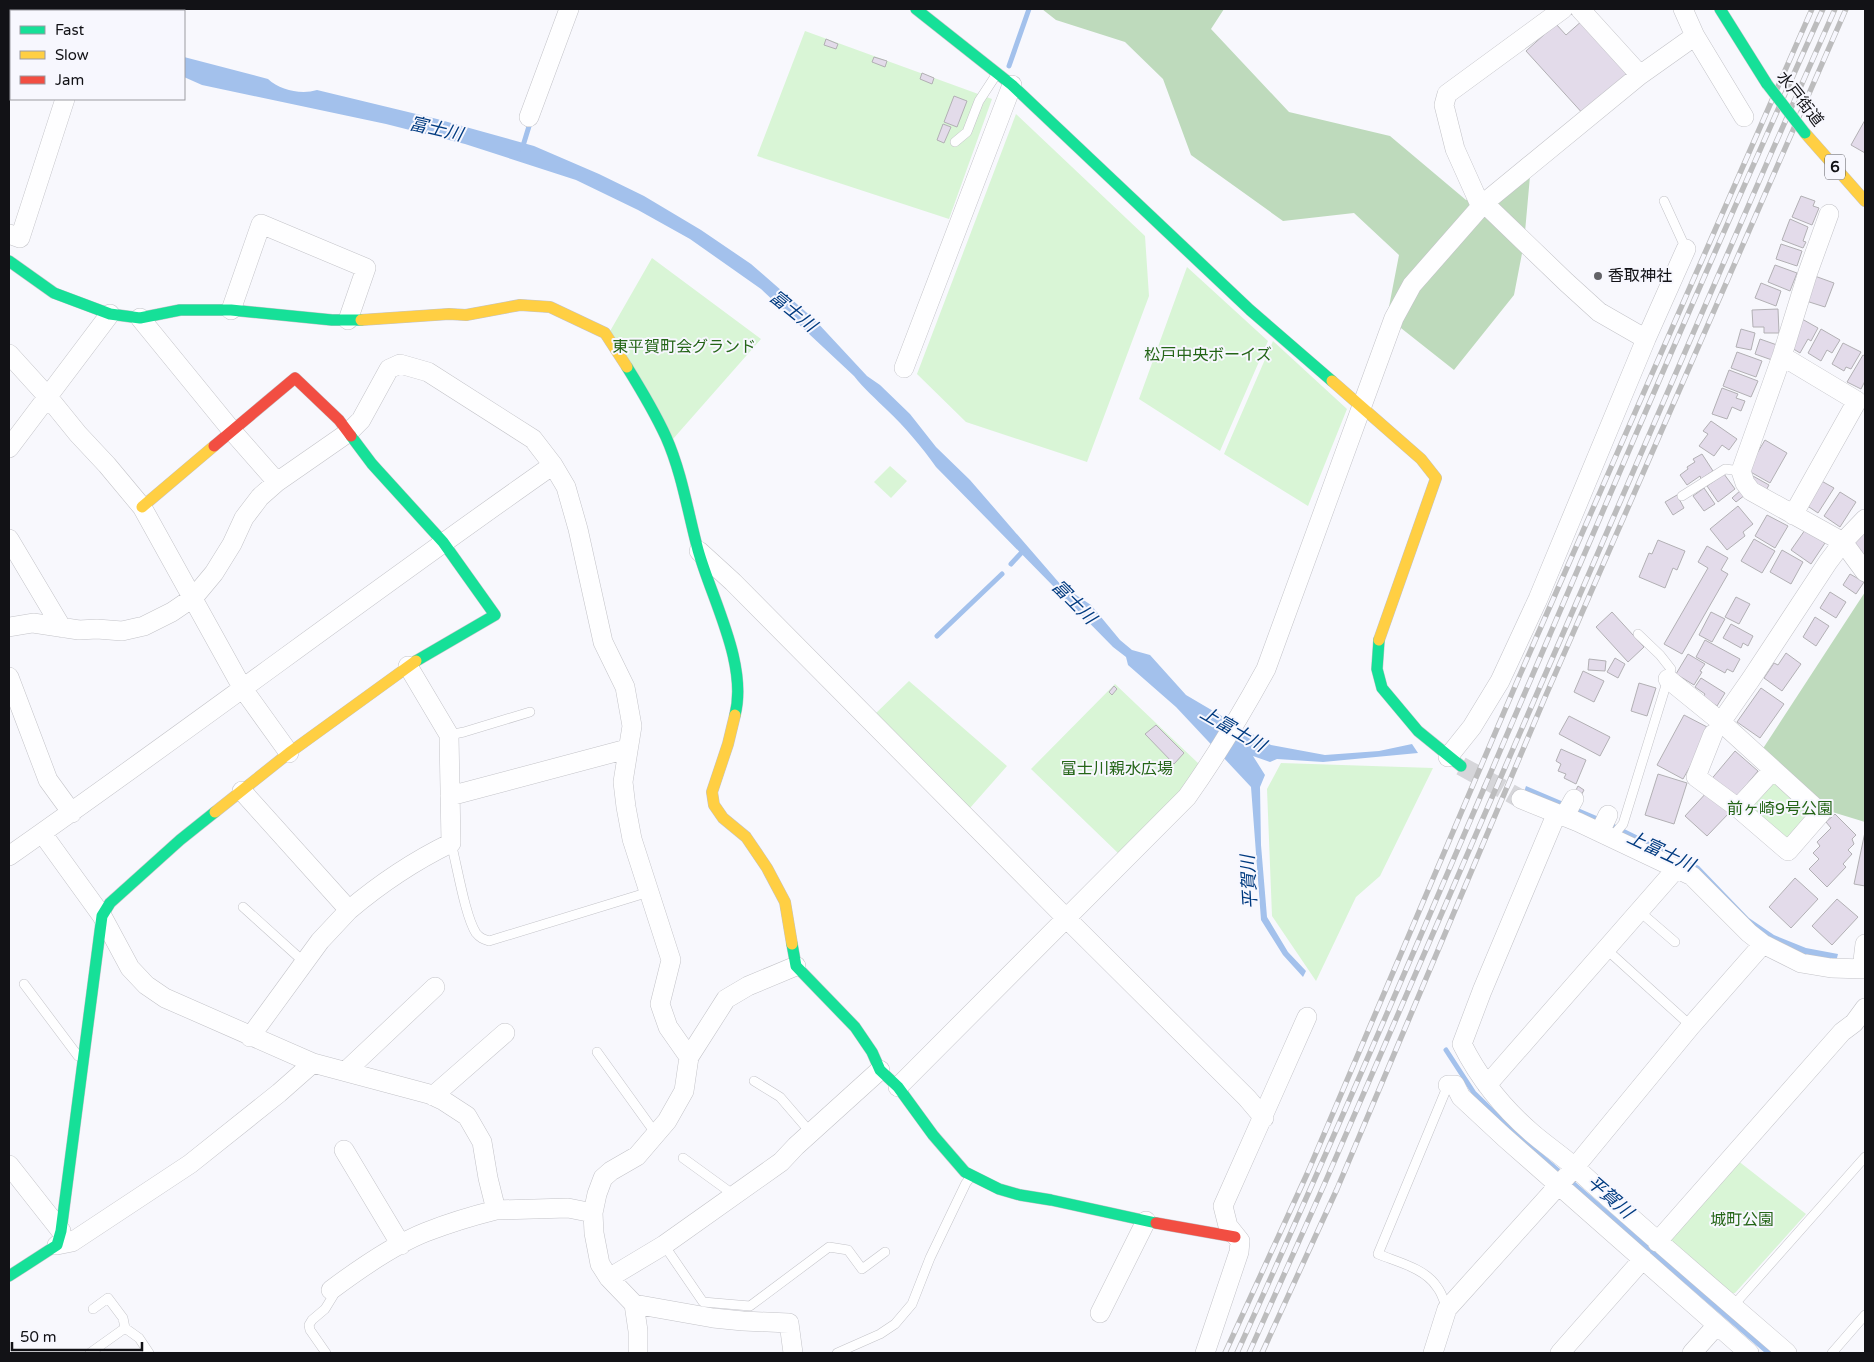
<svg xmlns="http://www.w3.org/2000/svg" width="1874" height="1362" font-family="'Varela Round','Noto Sans JP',sans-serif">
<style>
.green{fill:#d9f5d6}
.forest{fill:#bedabc}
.water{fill:#a3c1ec}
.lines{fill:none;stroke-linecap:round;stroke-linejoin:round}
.stream{stroke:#a3c1ec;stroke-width:5}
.building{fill:#e3dbea;stroke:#b2b0b4}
.street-tunnel{stroke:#d6d6da;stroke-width:19;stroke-dasharray:19 9;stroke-linecap:butt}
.lane-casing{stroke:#c3c3c8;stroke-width:10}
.street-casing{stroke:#c3c3c8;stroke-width:20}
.fast-casing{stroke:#c3c3c8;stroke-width:12}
.slow-casing{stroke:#c3c3c8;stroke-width:12}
.jam-casing{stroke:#c3c3c8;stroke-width:12}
.lane{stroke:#fefeff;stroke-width:9}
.street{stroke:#fefeff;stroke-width:19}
.fast{stroke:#16e098;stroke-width:11}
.slow{stroke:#ffcf43;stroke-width:11}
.jam{stroke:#f24e42;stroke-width:11}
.rail-casing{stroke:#bcbcbd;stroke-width:5.5}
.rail{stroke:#f7f7fe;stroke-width:4;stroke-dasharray:11;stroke-linecap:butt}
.fast-bridge-casing{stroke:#d2d2d4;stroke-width:12;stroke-linecap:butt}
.fast-bridge{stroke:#16e098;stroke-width:11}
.poi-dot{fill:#626267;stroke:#f7f7fe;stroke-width:2}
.labels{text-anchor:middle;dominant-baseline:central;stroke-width:4;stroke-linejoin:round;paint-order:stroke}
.shield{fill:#f7f7fe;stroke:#57575c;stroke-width:1}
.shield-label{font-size:15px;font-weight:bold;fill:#121216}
.street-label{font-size:16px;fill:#121216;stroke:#f7f7fe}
.poi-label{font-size:16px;fill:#121216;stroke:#f7f7fe;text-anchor:start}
.park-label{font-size:16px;fill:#246517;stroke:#f7f7fe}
.water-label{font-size:18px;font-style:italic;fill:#003b80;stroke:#f7f7fe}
</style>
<rect width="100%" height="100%" fill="#f8f8fd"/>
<path class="green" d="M 805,31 L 992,99 L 949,219 L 757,156 Z
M 1016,114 L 1145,236 L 1149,296 L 1087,462 L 966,422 L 917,374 Z
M 652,258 L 761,339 L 673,439 L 609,333 Z
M 1187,267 L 1268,341 L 1220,451 L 1139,399 Z
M 1273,341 L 1347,409 L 1308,506 L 1224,454 Z
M 890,466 L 907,481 L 891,498 L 874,482 Z
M 909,681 L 1007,766 L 970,808 L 873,716 Z
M 1115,684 L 1199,764 L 1182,790 L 1119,854 L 1031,769 Z
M 1281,763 L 1433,768 L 1380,876 L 1356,897 L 1316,981 L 1272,916 L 1267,789 Z
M 1771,781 L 1795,797 L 1811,813 L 1788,842 L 1750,805 Z
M 1737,1160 L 1806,1214 L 1735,1293 L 1726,1294 L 1670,1245 L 1668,1236 Z"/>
<path class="forest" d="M 1042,9 L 1224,9 L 1211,29 L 1289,112 L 1390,136 L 1466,200 L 1531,165 L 1524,243 L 1514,295 L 1454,370 L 1387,317 L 1399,255 L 1354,213 L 1283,221 L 1191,155 L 1163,79 L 1125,42 L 1056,20 Z
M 1865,592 L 1865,822 L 1829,811 L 1762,750 Z"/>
<path class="water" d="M 184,57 L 268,79 C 280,90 301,95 317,90 L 437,119 L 534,146 L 599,174 L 644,196 L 701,230 L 751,264 L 814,319 L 867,376 L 880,385 L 910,414 L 936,447 L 970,480 L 1061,585 L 1091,605 L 1120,640 L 1132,650 L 1150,655 L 1186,695 L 1271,745 L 1325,755 L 1379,751 L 1412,744 L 1418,753 L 1323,762 L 1277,759 L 1270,762 L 1253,756 L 1265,775 L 1260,787 L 1261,845 L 1267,917 L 1288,952 L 1306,971 L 1303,977 L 1283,955 L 1261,920 L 1251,787 L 1176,707 L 1128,665 L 1126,657 L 1113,647 L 936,467 C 922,447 905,427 887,410 C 876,399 864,389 854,376 L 761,289 L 690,239 L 638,210 L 576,180 L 465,144 L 386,124 L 202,85 L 184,77 Z
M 1526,786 L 1606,820 L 1699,866 L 1749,918 L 1774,935 L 1806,948 L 1838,954 L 1836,962 L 1809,957 L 1772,942 L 1716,891 L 1524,792 Z"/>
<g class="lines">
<path class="stream" d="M 1009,66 L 1029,9
M 522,149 L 530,123
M 1011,564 L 1023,551
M 937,636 L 1002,574
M 1446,1050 L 1474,1093 L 1516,1134 L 1563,1175
M 1569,1180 L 1769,1353"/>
</g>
<path class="building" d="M 1583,20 L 1631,73 L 1585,116 L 1526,51 L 1556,24 L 1566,35 Z
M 826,39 L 838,44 L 836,49 L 824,45 Z
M 874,57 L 887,61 L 885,67 L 872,62 Z
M 922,73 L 934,78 L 932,84 L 920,79 Z
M 954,96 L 967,101 L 957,127 L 944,122 Z
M 1865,120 L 1865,153 L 1851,145 Z
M 943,124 L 951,127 L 944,143 L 937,140 Z
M 1801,196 L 1815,201 L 1813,206 L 1819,208 L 1812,225 L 1792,217 Z
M 1790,219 L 1808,227 L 1803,241 L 1806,242 L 1803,248 L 1782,240 Z
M 1781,244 L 1802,251 L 1797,266 L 1776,259 Z
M 1775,265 L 1797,273 L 1790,291 L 1768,282 Z
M 1812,275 L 1834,283 L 1825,307 L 1803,300 Z
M 1761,283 L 1781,291 L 1776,306 L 1755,298 Z
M 1778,309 L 1779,333 L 1764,333 L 1764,327 L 1753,327 L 1752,310 Z
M 1802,319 L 1818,328 L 1811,341 L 1808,339 L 1800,353 L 1787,345 Z
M 1741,329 L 1755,333 L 1751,350 L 1736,347 Z
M 1821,329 L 1840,340 L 1832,353 L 1827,350 L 1821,361 L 1808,353 Z
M 1760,339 L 1777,345 L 1772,360 L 1755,354 Z
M 1843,343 L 1861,352 L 1851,369 L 1846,367 L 1844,371 L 1832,364 Z
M 1737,352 L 1762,361 L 1756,377 L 1731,368 Z
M 1863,355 L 1865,356 L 1865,381 L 1861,389 L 1847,382 Z
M 1729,370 L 1758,381 L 1751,397 L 1723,386 Z
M 1722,388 L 1738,394 L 1736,398 L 1745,401 L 1741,411 L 1732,407 L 1727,419 L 1712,414 Z
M 1711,421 L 1737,439 L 1729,450 L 1722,445 L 1714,456 L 1699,446 L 1708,434 L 1703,431 Z
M 1765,440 L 1787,453 L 1770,483 L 1747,470 Z
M 1702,454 L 1713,471 L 1701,479 L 1700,476 L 1687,485 L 1680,475 L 1688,469 L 1687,467 L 1695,462 L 1693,459 Z
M 1724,474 L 1735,489 L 1718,502 L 1707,486 Z
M 1753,476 L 1769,485 L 1764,494 L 1748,484 Z
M 1818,479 L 1834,488 L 1818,513 L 1803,503 Z
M 1704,488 L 1715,504 L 1704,511 L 1693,496 Z
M 1741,490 L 1745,495 L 1736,502 L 1732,498 Z
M 1840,492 L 1856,502 L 1840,527 L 1824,516 Z
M 1677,495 L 1684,508 L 1673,515 L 1665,502 Z
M 1738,506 L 1753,524 L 1743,532 L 1745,536 L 1727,550 L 1710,529 Z
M 1767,515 L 1788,526 L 1775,548 L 1755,536 Z
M 1865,528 L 1865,558 L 1850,546 Z
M 1805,530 L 1825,543 L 1811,564 L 1791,550 Z
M 1754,539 L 1775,551 L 1762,573 L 1741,561 Z
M 1658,540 L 1685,551 L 1677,570 L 1673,568 L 1665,588 L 1639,577 L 1649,553 L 1652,554 Z
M 1707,546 L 1728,558 L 1721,570 L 1728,574 L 1682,654 L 1664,644 L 1708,568 L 1698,562 Z
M 1782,550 L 1803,562 L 1791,584 L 1770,572 Z
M 1850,574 L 1864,582 L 1856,594 L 1843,585 Z
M 1830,592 L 1846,602 L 1836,618 L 1820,608 Z
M 1736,597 L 1750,604 L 1739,624 L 1725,617 Z
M 1612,612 L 1644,647 L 1628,662 L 1596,627 Z
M 1711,612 L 1725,619 L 1712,642 L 1699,635 Z
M 1815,617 L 1829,626 L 1816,646 L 1803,637 Z
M 1731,624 L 1753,636 L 1748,646 L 1743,643 L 1741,648 L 1723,638 Z
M 1705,640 L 1740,659 L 1733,672 L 1727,669 L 1725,673 L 1696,657 Z
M 1786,653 L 1801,664 L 1782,691 L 1764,678 L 1774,663 L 1778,665 Z
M 1688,654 L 1705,664 L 1700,671 L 1702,672 L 1694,685 L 1676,674 Z
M 1615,658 L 1625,664 L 1618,678 L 1607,672 Z
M 1589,659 L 1606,661 L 1605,671 L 1588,670 Z
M 1583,671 L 1604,681 L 1594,702 L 1574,692 Z
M 1701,678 L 1725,693 L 1717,706 L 1703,697 L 1705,694 L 1695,687 Z
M 1639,683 L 1656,688 L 1647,716 L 1631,711 Z
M 1114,686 L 1117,689 L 1112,695 L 1109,692 Z
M 1761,688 L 1784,704 L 1760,738 L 1737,722 Z
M 1684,715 L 1711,729 L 1683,779 L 1657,765 Z
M 1569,716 L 1610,737 L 1600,756 L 1559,734 Z
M 1156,725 L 1184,753 L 1174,764 L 1145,734 Z
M 1561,749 L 1586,760 L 1576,784 L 1564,778 L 1566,774 L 1558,771 L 1561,764 L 1556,761 Z
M 1735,751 L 1758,771 L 1732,802 L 1709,782 Z
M 1658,774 L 1687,783 L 1674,824 L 1645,815 Z
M 1578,786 L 1584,790 L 1578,801 L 1572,798 Z
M 1708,791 L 1730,812 L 1707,836 L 1685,816 Z
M 1835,814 L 1856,835 L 1852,839 L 1854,844 L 1848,850 L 1852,854 L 1843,864 L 1846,867 L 1827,887 L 1809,869 L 1819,859 L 1813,853 L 1820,846 L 1817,842 L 1831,828 L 1826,822 Z
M 1865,832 L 1865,886 L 1854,884 Z
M 1795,878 L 1818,899 L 1791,928 L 1769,907 Z
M 1837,899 L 1858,917 L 1832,945 L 1812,926 Z"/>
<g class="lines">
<path class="street-tunnel" d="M 1461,766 L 1521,799"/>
<g class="lane-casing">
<path id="lane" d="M 955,142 L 967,132 L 979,101 L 996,75
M 1664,201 L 1686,249
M 1682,496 L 1725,469 L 1741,471
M 449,735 L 464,732 L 530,712
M 1611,838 L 1623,824 L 1671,669 L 1660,655 L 1638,634
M 451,843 C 457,865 465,916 476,933 C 480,938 483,939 489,941 L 649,892
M 243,907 L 304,962
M 1639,911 L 1675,942
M 1606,949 L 1691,1026
M 24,984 L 78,1056
M 597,1052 L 656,1134
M 754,1081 L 780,1097 L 811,1133
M 683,1158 L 734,1195
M 664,1245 L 703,1302 L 750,1306 L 829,1247 L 848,1250 L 862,1269 L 885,1252
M 1733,1306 L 1865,1157
M 93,1309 L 108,1298 L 123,1318 L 125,1328 L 139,1338 L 149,1353
M 1447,1309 C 1444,1301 1442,1293 1437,1287 C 1425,1268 1397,1262 1378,1254 L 1448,1085
M 90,1353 L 125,1328
M 326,1353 L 310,1330 L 309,1325 L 312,1320 L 325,1309 L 333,1296 L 331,1290
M 837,1353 L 880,1334 L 895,1324 L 912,1304 L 930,1258 L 966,1183 L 970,1178
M 1832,1353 L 1865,1315"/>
</g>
<g class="street-casing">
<path id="street" d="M 1580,9 L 1640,75
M 96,11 L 97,9
M 1695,36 L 1744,117
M 529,117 L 569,9
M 1484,203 L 1566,282 L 1599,312 L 1646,339 L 1686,249
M 1481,207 L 1455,149 L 1444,105 L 1447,94 L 1563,9
M 9,234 L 20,238 L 65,99
M 231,310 L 261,224 L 366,268 L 348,320
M 140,318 L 233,432 L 277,482
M 9,354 L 48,397 L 78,434 L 107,465 L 142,507 L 243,689 L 289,753
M 1782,356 L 1808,272 L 1829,214
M 904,368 L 1012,85
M 9,448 L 110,314
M 1793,515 L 1857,401 L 1782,356 L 1741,471 L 1745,483 L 1751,491 L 1843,542 L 1865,572
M 9,539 L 62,628
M 699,551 L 733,582 L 1067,919 L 1247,1098 L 1264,1118
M 9,627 L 33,623 L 79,630 L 97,629 L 122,631 L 144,626 L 172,612 L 194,597 L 214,573 L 232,544 L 244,518 L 260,497 L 277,482 L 349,432 L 361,420 L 389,369 L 400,364 L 428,372 L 533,439 L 553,465 L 566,487 L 578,529 L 603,642 L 625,687 L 632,726 L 623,782 L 626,807 L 632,839 L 671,960 L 660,1004 L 668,1027 L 689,1057 L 684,1091 L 667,1121 L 637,1156 L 611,1171 L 603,1178 L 597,1194 L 593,1213 L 594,1233 L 600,1264 L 609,1278 L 634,1304 L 713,1318 L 743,1321 L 789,1323 L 793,1353
M 9,677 L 48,780 L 72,813
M 1668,679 L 1721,722 L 1821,813 L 1788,851 L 1738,808 L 1773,770
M 1721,722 L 1751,679 L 1828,562 L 1843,542 L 1865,519
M 1713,734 L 1696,777 L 1738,808
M 1448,757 L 1472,727 L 1500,681 L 1538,599 L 1646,339
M 242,791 L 349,910 L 320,941 L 250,1037
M 450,796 L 627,749
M 1521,799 L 1578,822 L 1692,876 L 1749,933 L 1763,944 L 1801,963 L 1831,968 L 1865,969
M 1556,815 L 1482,991 L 1462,1044 C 1479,1078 1503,1108 1532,1133 C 1547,1146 1564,1157 1579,1171 C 1647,1233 1718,1293 1787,1353
M 1564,817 L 1574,799
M 1600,832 L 1608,815
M 42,833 L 102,916 L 130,968 L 146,985 L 165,998 L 313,1063 L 429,1094 L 444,1101 L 467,1116 L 482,1142 L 488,1178 L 496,1210 C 472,1216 449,1223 426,1232 C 393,1245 359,1269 331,1290
M 9,856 C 192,728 370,593 553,465
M 349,910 C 381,883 414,861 451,843 L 449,735 L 408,666
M 1862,969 L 1865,944
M 689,1057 L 726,999 L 748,986 L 796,966
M 346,1071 L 435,987
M 1448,1085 L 1455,1085 L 1461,1097 L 1504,1137 L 1749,1353
M 1487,1085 L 1676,869
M 898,1087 L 1187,797 C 1216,756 1242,713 1266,669 L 1394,318 L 1412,285 L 1484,203 L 1640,75 L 1695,36 L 1683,9
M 433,1096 L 505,1033
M 344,1150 L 401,1245
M 9,1165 L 61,1231
M 496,1210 L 568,1208 L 593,1213
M 1657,1242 L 1842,1032 L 1854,1023 L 1865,1008
M 57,1245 L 72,1242 L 190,1164 L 279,1093 L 313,1063
M 609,1278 L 664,1245 L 781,1162 L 796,1146 L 880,1070
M 634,1304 L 638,1331 L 638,1353
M 1100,1313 L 1146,1221
M 1205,1353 L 1239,1252 L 1240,1241 L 1228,1226 L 1223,1206 L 1307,1017
M 1433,1353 L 1447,1309 L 1575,1167 L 1691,1026 L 1763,944
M 1560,1353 L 1643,1259
M 1692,1353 L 1717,1325"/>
</g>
<g class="fast-casing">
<path id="fast" d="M 916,9 L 1012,85 L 1250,310 L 1332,381
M 1720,9 L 1767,84
M 9,261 L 54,293 L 110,314 L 140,318 L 180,310 L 231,310 L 332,320 L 361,320
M 627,367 C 640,388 656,415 666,437 C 682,473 688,513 698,550 C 712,600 748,664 735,715
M 351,436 L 372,464 L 443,542 L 495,615 L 416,661
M 1379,640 L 1377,669 L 1382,688 L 1418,731 L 1461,766
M 792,944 L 796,966 L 855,1027 L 872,1052 L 880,1070 L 898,1087 L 933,1135 L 965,1172 L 999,1189 L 1020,1195 L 1051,1200 L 1156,1223
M 9,1276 L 57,1245 L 61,1231 L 102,916 L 110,903 L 180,840 L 215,812"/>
</g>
<g class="slow-casing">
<path id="slow" d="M 1805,133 L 1865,201
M 361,320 L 449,314 L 466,315 L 520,305 L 550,307 L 605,333 L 627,367
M 1332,381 L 1421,459 L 1436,478 L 1379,640
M 142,507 L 214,446
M 735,715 L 728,744 L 712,792 L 714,805 L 723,818 L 746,837 L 767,868 L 785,902 L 792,944
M 215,812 L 289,753 L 416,661"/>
</g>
<g class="jam-casing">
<path id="jam" d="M 214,446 L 295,378 L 339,420 L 351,436
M 1156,1223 L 1235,1237"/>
</g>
<use href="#lane" class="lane"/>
<use href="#street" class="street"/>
<use href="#fast" class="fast"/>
<use href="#slow" class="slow"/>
<use href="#jam" class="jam"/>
<g class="rail-casing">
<path id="rail" d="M 1225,1353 L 1307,1174 L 1519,677 L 1812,9
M 1237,1353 C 1438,908 1622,454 1823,9
M 1249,1353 L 1324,1185 L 1773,149 L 1835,9
M 1262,1353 L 1337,1189 L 1546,695 L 1846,9"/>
</g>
<use href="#rail" class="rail"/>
<g class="fast-bridge-casing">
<path id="fast-bridge" d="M 1767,84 L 1805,133"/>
</g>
<use href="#fast-bridge" class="fast-bridge"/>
</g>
<circle class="poi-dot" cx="1598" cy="276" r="5"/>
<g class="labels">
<rect class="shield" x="1825" y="154.5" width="20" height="25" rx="4"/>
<g class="shield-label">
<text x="1835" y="167">6</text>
</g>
<g class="street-label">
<text transform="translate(1800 99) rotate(52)">水戸街道</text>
</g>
<g class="poi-label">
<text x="1608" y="276">香取神社</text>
</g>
<g class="park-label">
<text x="684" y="347">東平賀町会グランド</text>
<text x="1208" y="355">松戸中央ボーイズ</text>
<text x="1117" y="769">富士川親水広場</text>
<text x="1780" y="809">前ヶ崎9号公園</text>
<text x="1742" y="1220">城町公園</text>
</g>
<g class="water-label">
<text transform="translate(436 129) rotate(13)">富士川</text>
<text transform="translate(793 311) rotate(39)">富士川</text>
<text transform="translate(1074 602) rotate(45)">富士川</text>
<text transform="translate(1233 729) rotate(30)">上富士川</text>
<text transform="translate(1661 851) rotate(25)">上富士川</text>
<text transform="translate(1249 882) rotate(-93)">平賀川</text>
<text transform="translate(1610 1197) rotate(41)">平賀川</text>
</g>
</g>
<rect width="1874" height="1362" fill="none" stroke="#121216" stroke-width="20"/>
<rect x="10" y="10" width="175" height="90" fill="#f7f7fe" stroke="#9b9ba1"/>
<rect x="20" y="26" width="25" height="8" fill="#16e098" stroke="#9b9ba1"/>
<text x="55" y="35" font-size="15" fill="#121216">Fast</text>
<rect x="20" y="51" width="25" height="8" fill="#ffcf43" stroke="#9b9ba1"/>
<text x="55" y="60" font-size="15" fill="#121216">Slow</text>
<rect x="20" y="76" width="25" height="8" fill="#f24e42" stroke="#9b9ba1"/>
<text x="55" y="85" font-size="15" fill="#121216">Jam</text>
<path d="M12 1342v8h130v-8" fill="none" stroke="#121216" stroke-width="2.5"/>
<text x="20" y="1342" font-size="15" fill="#121216" stroke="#f7f7fe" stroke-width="4" paint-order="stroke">50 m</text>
</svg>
